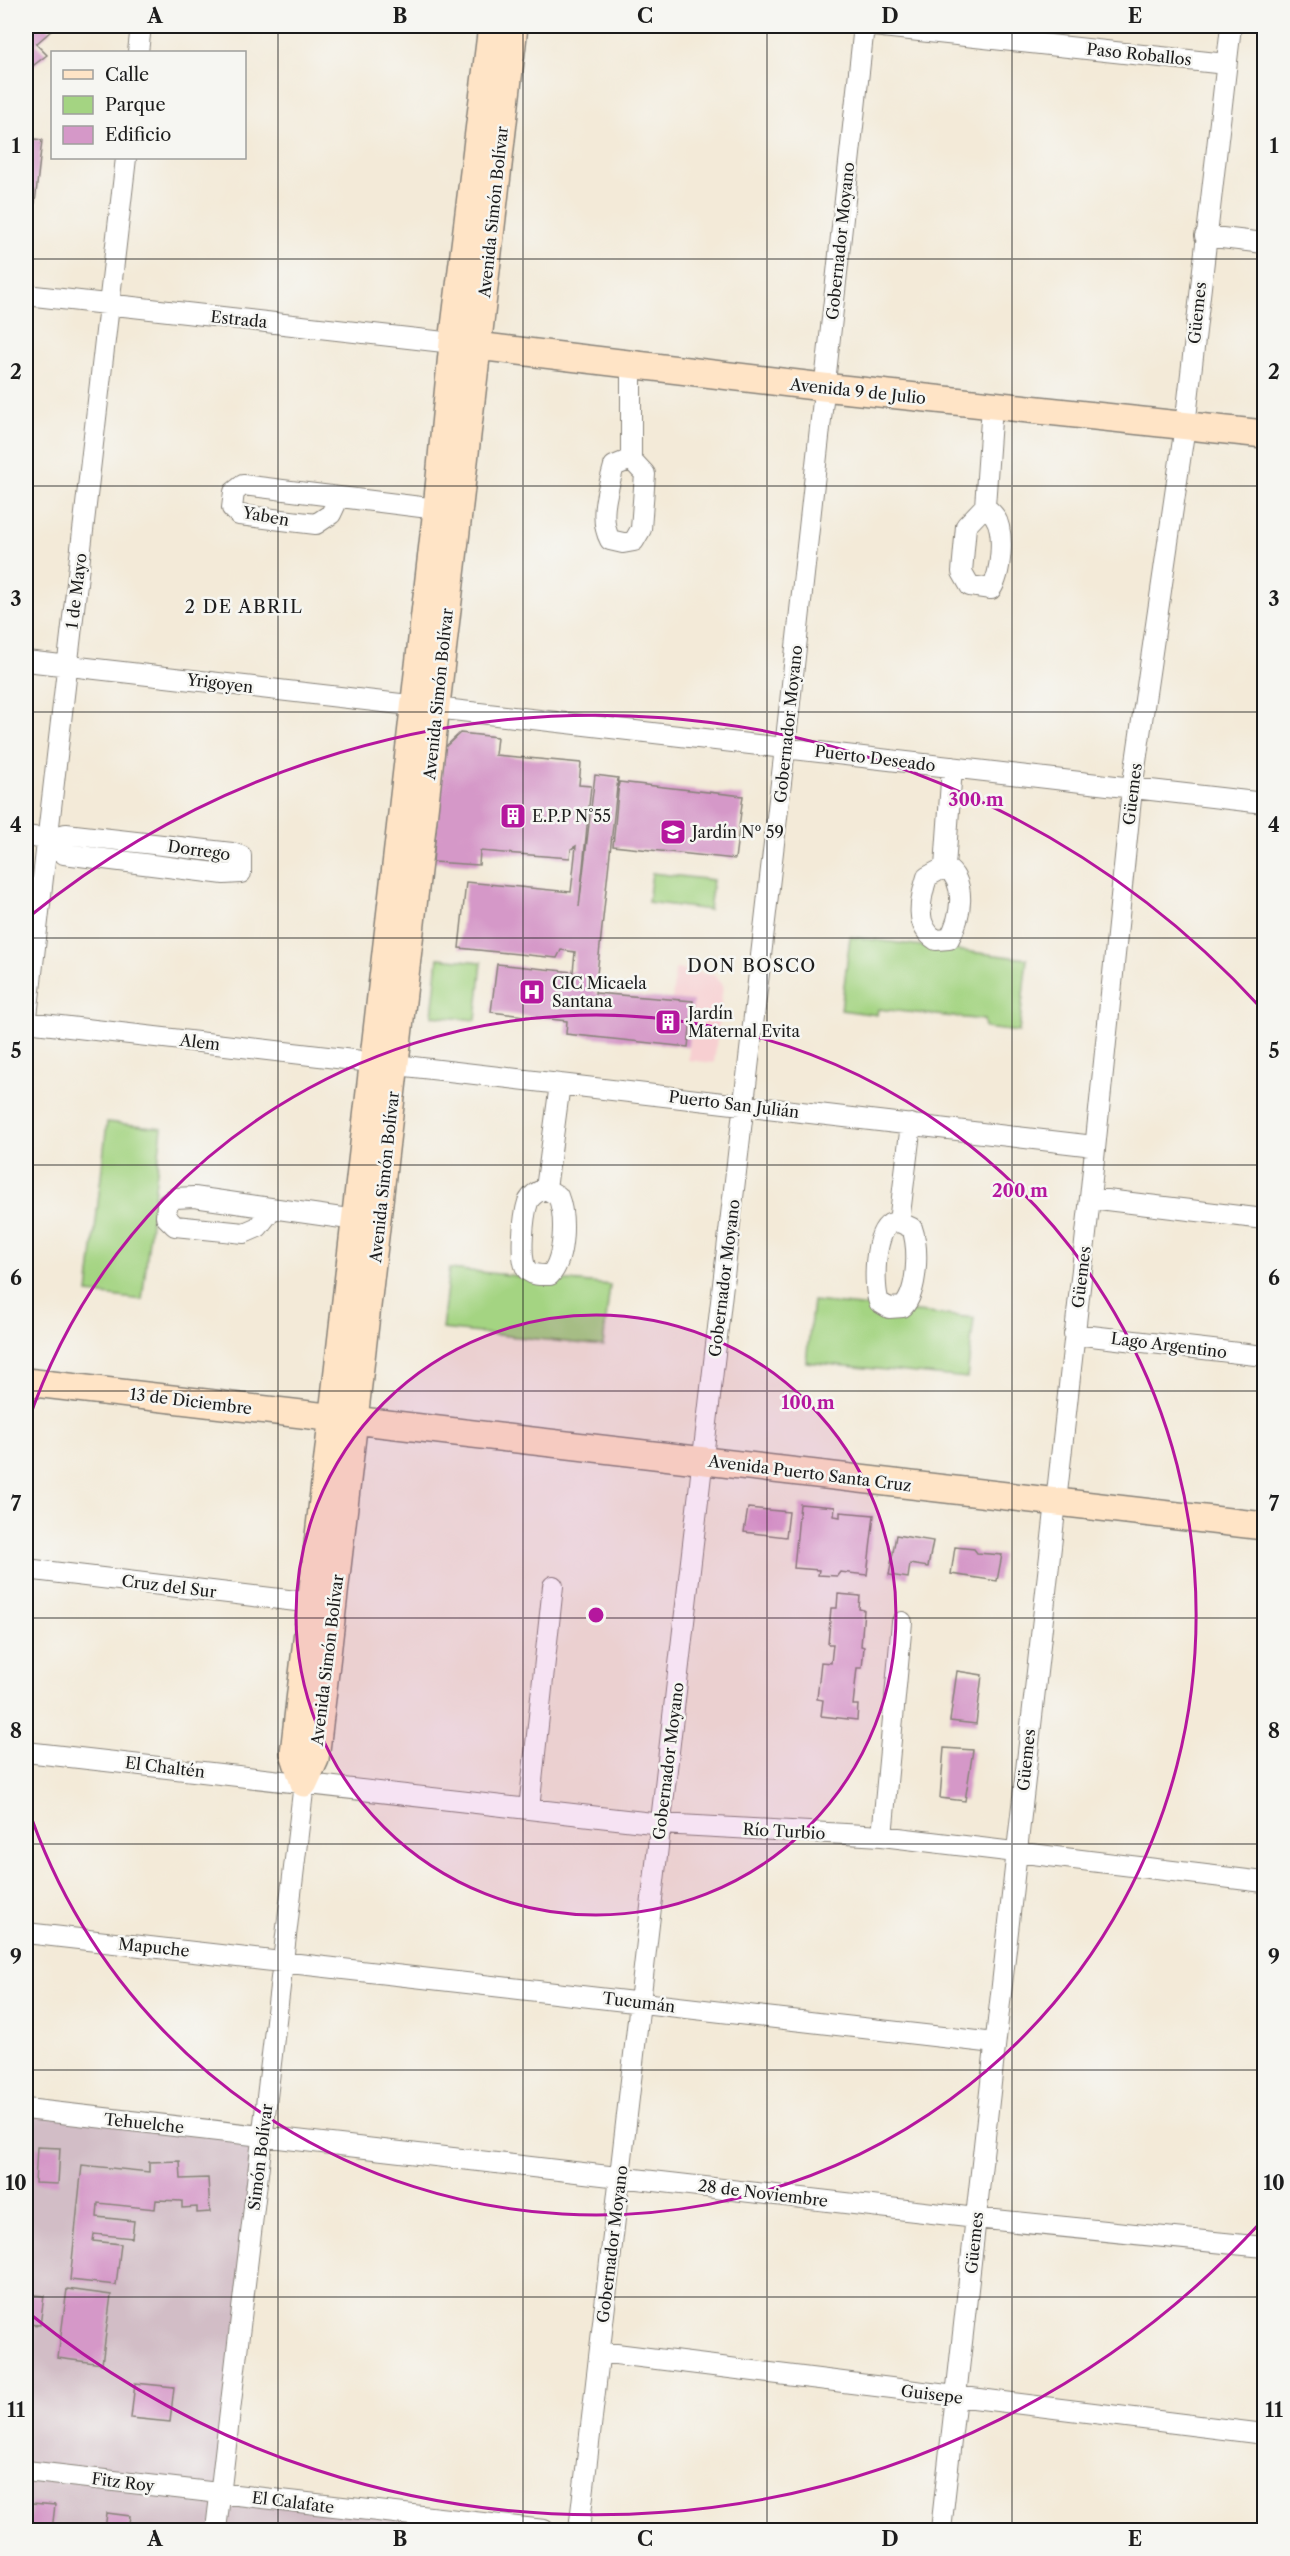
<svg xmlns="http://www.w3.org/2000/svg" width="1290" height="2556" font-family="'Libre Caslon Text',serif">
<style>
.built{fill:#f7cfd1}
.industrial{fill:#d2bdc6}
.green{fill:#a4d482;stroke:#60784f;stroke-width:1.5}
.building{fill:#d598c8}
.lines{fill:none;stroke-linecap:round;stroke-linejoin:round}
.street-casing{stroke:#88837a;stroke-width:22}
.secondary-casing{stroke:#88837a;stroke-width:30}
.street{stroke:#fff;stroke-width:20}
.secondary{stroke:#ffe4c6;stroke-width:27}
.grid{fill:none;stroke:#1c1c1c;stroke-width:1.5;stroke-opacity:0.55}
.ring{fill:none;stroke:#b5179e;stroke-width:3}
.labels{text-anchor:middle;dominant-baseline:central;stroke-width:5;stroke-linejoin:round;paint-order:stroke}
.street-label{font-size:16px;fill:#1c1c1c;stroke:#f6f6f2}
.poi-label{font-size:16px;fill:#1c1c1c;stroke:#f6f6f2;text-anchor:start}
.neighbourhood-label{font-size:18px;letter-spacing:1.5px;fill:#1c1c1c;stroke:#f6f6f2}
.centre{fill:#b5179e;stroke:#f6f6f2;stroke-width:3}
.ring-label{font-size:18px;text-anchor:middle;font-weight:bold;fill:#b5179e;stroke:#f6f6f2;stroke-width:5;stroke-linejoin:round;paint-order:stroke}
.neatline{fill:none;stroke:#1c1c1c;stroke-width:2}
.grid-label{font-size:20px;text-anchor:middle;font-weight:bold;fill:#1c1c1c}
</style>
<rect width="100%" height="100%" fill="#f6f6f2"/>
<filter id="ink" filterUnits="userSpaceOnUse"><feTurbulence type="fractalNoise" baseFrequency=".0167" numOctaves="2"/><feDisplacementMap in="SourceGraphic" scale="12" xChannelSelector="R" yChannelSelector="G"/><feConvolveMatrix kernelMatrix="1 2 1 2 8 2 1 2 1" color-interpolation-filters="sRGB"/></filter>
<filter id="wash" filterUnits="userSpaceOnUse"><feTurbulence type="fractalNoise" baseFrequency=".008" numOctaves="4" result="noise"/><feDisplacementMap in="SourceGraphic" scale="24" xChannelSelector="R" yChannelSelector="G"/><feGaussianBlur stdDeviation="1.35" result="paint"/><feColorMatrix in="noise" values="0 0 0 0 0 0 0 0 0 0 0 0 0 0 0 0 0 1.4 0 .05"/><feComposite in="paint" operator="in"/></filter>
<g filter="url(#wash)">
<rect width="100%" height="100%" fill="#f3ead8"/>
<path class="built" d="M 675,969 L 714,975 L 723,986 L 714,1063 L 688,1060 L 693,1001 L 672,1000 Z"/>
<path class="industrial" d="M 26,2109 L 262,2136 L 221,2493 L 544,2530 L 26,2530 Z"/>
<path class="green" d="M 652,873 L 713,880 L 709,910 L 648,902 Z
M 850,937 L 1027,959 L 1019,1032 L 985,1028 L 984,1020 L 878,1009 L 877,1015 L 841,1010 Z
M 438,958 L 482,962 L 476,1020 L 432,1016 Z
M 107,1122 L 162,1128 L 142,1300 L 88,1293 Z
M 449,1269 L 610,1285 L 603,1346 L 442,1329 Z
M 813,1301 L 974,1318 L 967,1378 L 806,1362 Z"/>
<g id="blocks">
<path class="building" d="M 26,26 L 47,26 L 51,31 L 36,44 L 47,55 L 26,71 Z
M 26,138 L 42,140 L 35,203 L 26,202 Z
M 460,733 L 497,737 L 495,755 L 581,763 L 579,785 L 591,786 L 579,907 L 595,775 L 618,778 L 595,993 L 693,1001 L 688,1047 L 566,1034 L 567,1021 L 491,1012 L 497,964 L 573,972 L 575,952 L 561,950 L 557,958 L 459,948 L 466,882 L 571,892 L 576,846 L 571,849 L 570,858 L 480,851 L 479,865 L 433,862 L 443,749 Z
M 619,782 L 743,796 L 735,859 L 613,846 Z
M 800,1504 L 835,1507 L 834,1516 L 840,1517 L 840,1512 L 874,1515 L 867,1575 L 840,1572 L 837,1576 L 818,1575 L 819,1570 L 794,1568 Z
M 748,1508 L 789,1512 L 786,1537 L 744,1532 Z
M 896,1535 L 933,1541 L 928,1567 L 910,1564 L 908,1578 L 889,1575 Z
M 955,1547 L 974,1549 L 977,1553 L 1002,1555 L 997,1581 L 951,1574 Z
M 838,1594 L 860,1596 L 859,1609 L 864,1610 L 861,1646 L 864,1647 L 862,1668 L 857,1668 L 853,1705 L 858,1705 L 857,1720 L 821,1716 L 823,1700 L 817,1699 L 821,1662 L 831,1663 L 833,1644 L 828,1644 L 831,1608 L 837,1608 Z
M 957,1671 L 982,1675 L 976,1724 L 950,1721 Z
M 944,1748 L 973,1750 L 965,1801 L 940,1798 Z
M 37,2147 L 60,2148 L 58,2184 L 35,2183 Z
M 180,2161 L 181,2179 L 208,2178 L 210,2212 L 197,2213 L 197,2207 L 182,2208 L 182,2201 L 156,2200 L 155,2209 L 98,2203 L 97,2217 L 134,2221 L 132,2238 L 94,2234 L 93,2241 L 121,2244 L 116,2285 L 70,2280 L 82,2165 L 149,2172 L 149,2162 Z
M 67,2289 L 111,2295 L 102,2364 L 58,2358 Z
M 26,2294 L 44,2296 L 40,2325 L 27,2324 L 29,2301 L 26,2301 Z
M 135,2383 L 174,2387 L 170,2422 L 131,2418 Z
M 32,2503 L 55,2505 L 52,2530 L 29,2530 Z
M 107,2513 L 130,2516 L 128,2530 L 105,2530 Z"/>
</g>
</g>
<g filter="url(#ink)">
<use href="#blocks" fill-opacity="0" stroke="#88837a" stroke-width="1.5"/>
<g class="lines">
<g class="street-casing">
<path id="street" d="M 873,26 L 1226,64
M 138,52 L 141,26
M 1205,236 L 1264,243
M 26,295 L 453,343
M 631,459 L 645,474 L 641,529 L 634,541 L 623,543 L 610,540 C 598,518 608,489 614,466 L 631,459 L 631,365
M 339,497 L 331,514 L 316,524 L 239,515 L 232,508 L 234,492 L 243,485 L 437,509
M 985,506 C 988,510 993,513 995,517 C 1005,532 1001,575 991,589 L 970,586 L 962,572 L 966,526 L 985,506 L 992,406
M 26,661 L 1264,803
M 26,836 L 47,839 L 66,834 L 232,853 L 241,856 L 241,873 L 224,874 L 64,854 L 47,839
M 945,867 C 968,882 961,918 949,939 L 936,940 C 914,926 920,900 927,877 L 945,867 L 952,767
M 26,1022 L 1094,1146
M 26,1025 L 126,158
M 546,1189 L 558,1196 C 566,1216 565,1259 550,1275 C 541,1275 535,1276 528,1271 C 518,1263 524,1214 528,1202 C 532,1194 538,1191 546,1189 L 560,1084
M 1090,1198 L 1264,1219
M 272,1209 L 258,1227 L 244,1233 L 175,1226 L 166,1217 L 167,1204 L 175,1198 L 194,1197 L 356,1220
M 899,1222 L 912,1228 C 919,1248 918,1291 903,1307 L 889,1308 L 879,1302 C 873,1287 874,1233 890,1224 C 890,1223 898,1222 899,1222 L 911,1124
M 1074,1334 L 1264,1356
M 26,1569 L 313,1603
M 26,1752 L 661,1824 L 882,1836 L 1264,1882
M 529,1809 L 553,1586
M 882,1836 L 902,1622
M 26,1933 L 995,2043
M 26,2109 L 976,2218 L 1264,2247
M 600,2352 L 1264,2434
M 26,2471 L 544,2530
M 216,2530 L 304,1783
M 579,2530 L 785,748 L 864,26
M 941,2530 L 1090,1198 L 1132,789 L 1185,426 L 1231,26"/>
</g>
<g class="secondary-casing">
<path id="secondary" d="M 460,344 L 823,387 L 1264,434
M 26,1382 L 1264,1526
M 304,1783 L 315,1759 L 514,26
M 304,1783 L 294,1753 L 437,509 L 453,343 L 492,26"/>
</g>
<use href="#street" class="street"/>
<use href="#secondary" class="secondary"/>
</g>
</g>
<path class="grid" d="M 278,26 L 278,2530M 523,26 L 523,2530M 767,26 L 767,2530M 1012,26 L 1012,2530M 26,259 L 1264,259M 26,486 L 1264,486M 26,712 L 1264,712M 26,938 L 1264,938M 26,1165 L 1264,1165M 26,1391 L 1264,1391M 26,1618 L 1264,1618M 26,1844 L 1264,1844M 26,2070 L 1264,2070M 26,2297 L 1264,2297"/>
<circle cx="596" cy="1615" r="300" fill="#b5179e" fill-opacity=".12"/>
<g class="ring">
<circle cx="596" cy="1615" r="300"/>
<path d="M27 1425A600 600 0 1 1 27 1805"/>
<path d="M1260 2223A900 900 0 0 1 30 2314M30 916A900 900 0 0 1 1260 1007"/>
</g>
<defs>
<g id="building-square" transform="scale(1.35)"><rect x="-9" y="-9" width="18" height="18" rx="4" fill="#b5179e" stroke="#f6f6f2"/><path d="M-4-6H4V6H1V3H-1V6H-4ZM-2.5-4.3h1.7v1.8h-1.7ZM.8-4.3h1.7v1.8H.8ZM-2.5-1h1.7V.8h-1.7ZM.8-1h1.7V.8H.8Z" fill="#fff"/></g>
<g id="school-square" transform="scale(1.35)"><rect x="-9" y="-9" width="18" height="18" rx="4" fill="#b5179e" stroke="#f6f6f2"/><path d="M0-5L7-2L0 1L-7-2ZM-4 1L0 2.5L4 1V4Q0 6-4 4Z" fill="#fff"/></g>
<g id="hospital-square" transform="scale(1.35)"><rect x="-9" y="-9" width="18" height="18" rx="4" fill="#b5179e" stroke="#f6f6f2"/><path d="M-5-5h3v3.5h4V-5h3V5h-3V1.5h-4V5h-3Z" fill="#fff"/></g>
</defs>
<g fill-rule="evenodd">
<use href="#building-square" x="513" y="816"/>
<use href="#school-square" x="673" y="832"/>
<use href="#hospital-square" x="532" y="992"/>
<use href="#building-square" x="668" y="1022"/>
</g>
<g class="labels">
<g class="street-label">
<text transform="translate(1139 54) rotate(6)">Paso Roballos</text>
<text transform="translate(493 212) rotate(-84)">Avenida Simón Bolívar</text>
<text transform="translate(840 241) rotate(-84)">Gobernador Moyano</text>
<text transform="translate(1197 313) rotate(-84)">Güemes</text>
<text transform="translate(239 319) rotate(6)">Estrada</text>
<text transform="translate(858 391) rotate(6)">Avenida 9 de Julio</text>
<text transform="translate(266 516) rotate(10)">Yaben</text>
<text transform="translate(76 591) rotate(-83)">1 de Mayo</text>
<text transform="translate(220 683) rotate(7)">Yrigoyen</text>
<text transform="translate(438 694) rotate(-84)">Avenida Simón Bolívar</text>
<text transform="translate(788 724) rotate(-84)">Gobernador Moyano</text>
<text transform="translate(875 758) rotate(7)">Puerto Deseado</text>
<text transform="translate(1132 794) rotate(-83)">Güemes</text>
<text transform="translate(199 850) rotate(8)">Dorrego</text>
<text transform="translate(200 1042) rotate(7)">Alem</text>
<text transform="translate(734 1104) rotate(7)">Puerto San Julián</text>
<text transform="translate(384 1177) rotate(-84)">Avenida Simón Bolívar</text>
<text transform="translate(1081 1277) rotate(-83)">Güemes</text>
<text transform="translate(724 1278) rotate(-83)">Gobernador Moyano</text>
<text transform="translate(1169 1345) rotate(7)">Lago Argentino</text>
<text transform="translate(191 1401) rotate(7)">13 de Diciembre</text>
<text transform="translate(810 1473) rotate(7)">Avenida Puerto Santa Cruz</text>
<text transform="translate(169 1586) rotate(7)">Cruz del Sur</text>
<text transform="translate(327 1660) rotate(-83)">Avenida Simón Bolívar</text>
<text transform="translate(1026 1760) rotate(-84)">Güemes</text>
<text transform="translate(668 1761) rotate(-83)">Gobernador Moyano</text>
<text transform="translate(165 1767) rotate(7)">El Chaltén</text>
<text transform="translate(784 1831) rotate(3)">Río Turbio</text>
<text transform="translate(154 1947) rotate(6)">Mapuche</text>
<text transform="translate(639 2002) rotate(7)">Tucumán</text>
<text transform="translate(144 2123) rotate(6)">Tehuelche</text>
<text transform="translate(260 2157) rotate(-83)">Simón Bolívar</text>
<text transform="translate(763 2193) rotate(7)">28 de Noviembre</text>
<text transform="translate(974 2243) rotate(-84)">Güemes</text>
<text transform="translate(612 2244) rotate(-83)">Gobernador Moyano</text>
<text transform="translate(932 2394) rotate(7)">Guisepe</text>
<text transform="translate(123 2482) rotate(7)">Fitz Roy</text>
<text transform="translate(293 2502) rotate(7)">El Calafate</text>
</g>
<g class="poi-label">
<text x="532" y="816">E.P.P N°55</text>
<text x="692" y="832">Jardín Nº 59</text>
<text x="552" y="983">CIC Micaela<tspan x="552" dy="18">Santana</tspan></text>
<text x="688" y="1013">Jardín<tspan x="688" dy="18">Maternal Evita</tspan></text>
</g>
<g class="neighbourhood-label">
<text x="244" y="607">2 DE ABRIL</text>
<text x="752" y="966">DON BOSCO</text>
</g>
</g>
<circle cx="596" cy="1615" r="9" class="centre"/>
<g class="ring-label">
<text x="976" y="806">300 m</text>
<text x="1020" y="1197">200 m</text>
<text x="808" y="1409">100 m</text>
</g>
<rect width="1290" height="2556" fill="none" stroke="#f6f6f2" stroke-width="66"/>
<rect x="51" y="51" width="195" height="108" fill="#f6f6f2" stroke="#9f9f9c" stroke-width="1.5"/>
<rect x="63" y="70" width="30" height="9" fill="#ffe4c6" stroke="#9f9f9c" stroke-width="1.5"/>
<text x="105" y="81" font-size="18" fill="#1c1c1c">Calle</text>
<rect x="63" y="96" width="30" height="18" fill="#a4d482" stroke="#9f9f9c" stroke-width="1.5"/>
<text x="105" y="111" font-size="18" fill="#1c1c1c">Parque</text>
<rect x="63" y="126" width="30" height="18" fill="#d598c8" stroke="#9f9f9c" stroke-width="1.5"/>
<text x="105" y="141" font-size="18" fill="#1c1c1c">Edificio</text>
<rect x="33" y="33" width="1224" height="2490" class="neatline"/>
<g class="grid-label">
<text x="155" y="23">A</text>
<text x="400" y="23">B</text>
<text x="645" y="23">C</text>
<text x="890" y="23">D</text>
<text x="1135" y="23">E</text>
<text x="16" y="153">1</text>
<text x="1274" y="153">1</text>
<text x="16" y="379">2</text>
<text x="1274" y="379">2</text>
<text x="16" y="606">3</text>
<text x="1274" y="606">3</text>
<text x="16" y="832">4</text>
<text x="1274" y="832">4</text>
<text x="16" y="1058">5</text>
<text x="1274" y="1058">5</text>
<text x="16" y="1285">6</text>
<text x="1274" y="1285">6</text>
<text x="16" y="1511">7</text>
<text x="1274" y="1511">7</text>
<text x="16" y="1738">8</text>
<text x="1274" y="1738">8</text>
<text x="16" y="1964">9</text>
<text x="1274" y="1964">9</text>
<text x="16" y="2190">10</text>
<text x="1274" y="2190">10</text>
<text x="16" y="2417">11</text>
<text x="1274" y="2417">11</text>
<text x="155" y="2546">A</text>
<text x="400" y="2546">B</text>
<text x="645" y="2546">C</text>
<text x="890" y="2546">D</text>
<text x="1135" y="2546">E</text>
</g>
</svg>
